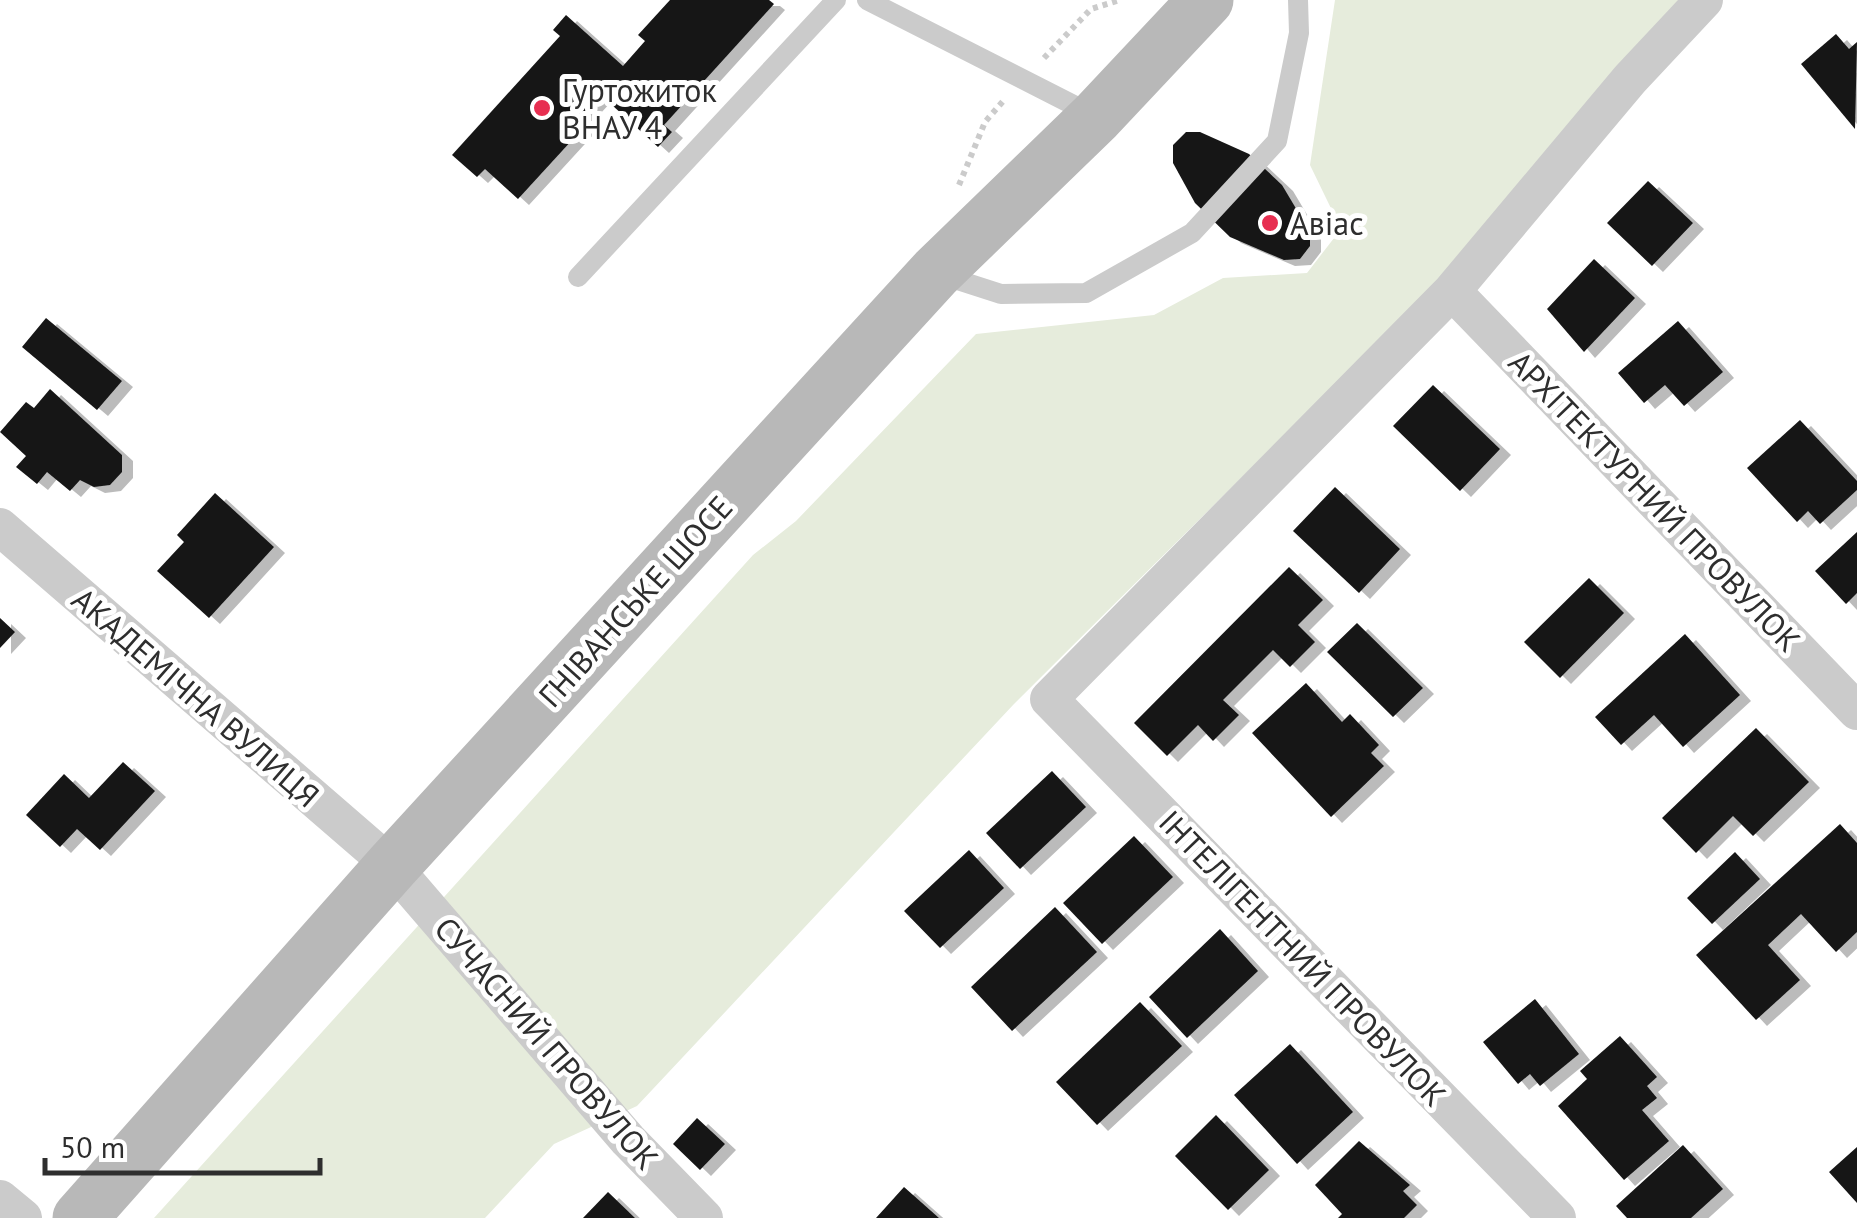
<svg xmlns="http://www.w3.org/2000/svg" width="1857" height="1218" font-family="'PT Sans',sans-serif">
<style>
.green{fill:#e6ecdc}
.building{fill:#151515;filter:url(#shadow)}
.lines{fill:none;stroke-linecap:round;stroke-linejoin:round}
.path{stroke:#cbcbcb;stroke-width:6;stroke-dasharray:5 5;stroke-linecap:butt}
.lane{stroke:#cbcbcb;stroke-width:20}
.street{stroke:#cbcbcb;stroke-width:38}
.secondary{stroke:#b8b8b8;stroke-width:55}
.poi-dot{fill:#e72f51;stroke:#fff;stroke-width:4}
.labels{text-anchor:middle;dominant-baseline:central;stroke-width:10;stroke-linejoin:round;paint-order:stroke}
.poi-label{font-size:32px;fill:#2e2e2e;stroke:#fff;text-anchor:start}
.street-label{font-size:32px;fill:#2e2e2e;stroke:#fff}
</style>
<defs>
<filter id="shadow"><feDropShadow dx="11" dy="6" stdDeviation="0" flood-color="#0004"/></filter>
</defs>
<rect width="100%" height="100%" fill="#fff"/>
<path class="green" d="M 1335,0 L 1682,0 L 1441,279 L 1014,704 L 637,1106 L 554,1144 L 485,1218 L 154,1218 L 753,555 L 796,521 L 976,334 L 1154,315 L 1223,278 L 1307,273 L 1341,229 L 1310,165 Z"/>
<path class="building" d="M 670,0 L 769,0 L 774,4 L 664,125 L 672,132 L 658,147 L 601,95 L 577,121 L 584,127 L 518,199 L 485,169 L 477,177 L 452,155 L 560,36 L 553,30 L 566,15 L 623,66 L 645,41 L 638,35 Z
M 1836,34 L 1849,49 L 1857,42 L 1855,129 L 1801,64 Z
M 1186,132 L 1200,132 L 1249,154 L 1282,185 L 1310,232 L 1310,246 L 1300,259 L 1284,260 L 1230,237 L 1195,203 L 1173,163 L 1173,145 Z
M 1648,181 L 1693,223 L 1652,266 L 1607,223 Z
M 1594,259 L 1635,298 L 1584,352 L 1547,309 Z
M 46,318 L 122,381 L 97,410 L 22,347 Z
M 1678,321 L 1723,372 L 1684,406 L 1665,385 L 1644,403 L 1618,373 Z
M 1433,385 L 1500,449 L 1460,491 L 1393,426 Z
M 50,389 L 122,455 L 122,472 L 110,485 L 94,487 L 80,480 L 70,491 L 47,472 L 37,484 L 16,467 L 26,456 L 0,432 L 26,402 L 34,408 Z
M 1800,420 L 1857,481 L 1857,490 L 1820,524 L 1808,511 L 1797,522 L 1747,468 Z
M 1335,487 L 1400,549 L 1359,593 L 1293,531 Z
M 215,493 L 274,547 L 209,618 L 157,571 L 184,542 L 177,535 Z
M 1857,532 L 1857,593 L 1846,604 L 1815,571 Z
M 1289,567 L 1323,600 L 1298,625 L 1315,642 L 1290,667 L 1273,650 L 1223,700 L 1239,715 L 1213,741 L 1198,725 L 1167,756 L 1134,723 Z
M 1589,578 L 1624,613 L 1560,678 L 1524,642 Z
M 0,618 L 15,632 L 0,648 Z
M 1357,623 L 1423,688 L 1393,717 L 1327,652 Z
M 1685,634 L 1740,695 L 1683,747 L 1654,715 L 1621,745 L 1595,717 Z
M 1306,683 L 1342,722 L 1350,714 L 1379,745 L 1371,753 L 1384,766 L 1331,817 L 1252,733 Z
M 1756,728 L 1809,782 L 1753,836 L 1733,816 L 1696,853 L 1662,818 Z
M 123,762 L 155,791 L 100,850 L 77,829 L 60,847 L 26,815 L 64,774 L 89,798 Z
M 1052,771 L 1086,807 L 1020,869 L 986,833 Z
M 1840,824 L 1857,843 L 1857,932 L 1836,952 L 1801,914 L 1768,945 L 1800,980 L 1756,1020 L 1696,955 Z
M 1134,836 L 1173,877 L 1102,944 L 1063,903 Z
M 969,850 L 1004,888 L 940,948 L 904,911 Z
M 1735,852 L 1760,879 L 1712,924 L 1687,898 Z
M 1055,907 L 1097,952 L 1012,1031 L 971,987 Z
M 1220,929 L 1258,971 L 1187,1038 L 1149,997 Z
M 1535,999 L 1579,1054 L 1540,1086 L 1530,1074 L 1518,1084 L 1483,1042 Z
M 1140,1002 L 1182,1046 L 1097,1125 L 1056,1082 Z
M 1620,1036 L 1657,1077 L 1647,1086 L 1657,1098 L 1642,1110 L 1669,1141 L 1624,1180 L 1558,1106 L 1587,1079 L 1580,1071 Z
M 1290,1044 L 1353,1112 L 1297,1164 L 1234,1095 Z
M 1216,1115 L 1269,1170 L 1228,1210 L 1175,1156 Z
M 697,1118 L 725,1144 L 700,1170 L 673,1144 Z
M 1359,1141 L 1410,1185 L 1403,1191 L 1417,1205 L 1404,1218 L 1338,1218 L 1342,1214 L 1315,1185 Z
M 1683,1145 L 1723,1189 L 1691,1218 L 1627,1218 L 1616,1206 Z
M 1857,1147 L 1857,1203 L 1829,1172 Z
M 904,1187 L 939,1218 L 876,1218 Z
M 608,1192 L 635,1218 L 583,1218 Z"/>
<g class="lines">
<path class="path" d="M 1044,58 L 1091,9 L 1120,0
M 959,185 L 985,122 L 1004,100"/>
<path class="lane" d="M 867,0 L 1095,116
M 942,275 L 1001,294 L 1086,293 L 1192,233 L 1277,141 L 1299,33 L 1298,0
M 578,277 L 836,0"/>
<path class="street" d="M 1452,291 L 1857,711
M 0,527 L 392,866 L 628,1140 L 704,1218
M 0,1199 L 23,1218
M 1557,1218 L 1049,699 L 1452,291 L 1630,79 L 1704,0"/>
<path class="secondary" d="M 80,1218 L 392,866 L 936,272 L 1096,117 L 1206,0"/>
</g>
<g class="poi-dot">
<circle cx="542" cy="108" r="10"/>
<circle cx="1270" cy="223" r="10"/>
</g>
<g class="labels">
<g class="poi-label">
<text x="562" y="90">Гуртожиток<tspan x="562" dy="37">ВНАУ 4</tspan></text>
<text x="1290" y="223">Авіас</text>
</g>
<g class="street-label">
<text transform="translate(1655 501) rotate(46)">АРХІТЕКТУРНИЙ ПРОВУЛОК</text>
<text transform="translate(635 601) rotate(-48)">ГНІВАНСЬКЕ ШОСЕ</text>
<text transform="translate(196 697) rotate(41)">АКАДЕМІЧНА ВУЛИЦЯ</text>
<text transform="translate(1303 958) rotate(46)">ІНТЕЛІГЕНТНИЙ ПРОВУЛОК</text>
<text transform="translate(547 1043) rotate(49)">СУЧАСНИЙ ПРОВУЛОК</text>
</g>
</g>
<path d="M45 1158v15h275v-15" fill="none" stroke="#2e2e2e" stroke-width="5"/>
<text x="60" y="1158" font-size="30" fill="#2e2e2e" stroke="#ffffff" stroke-width="8" paint-order="stroke">50 m</text>
</svg>
